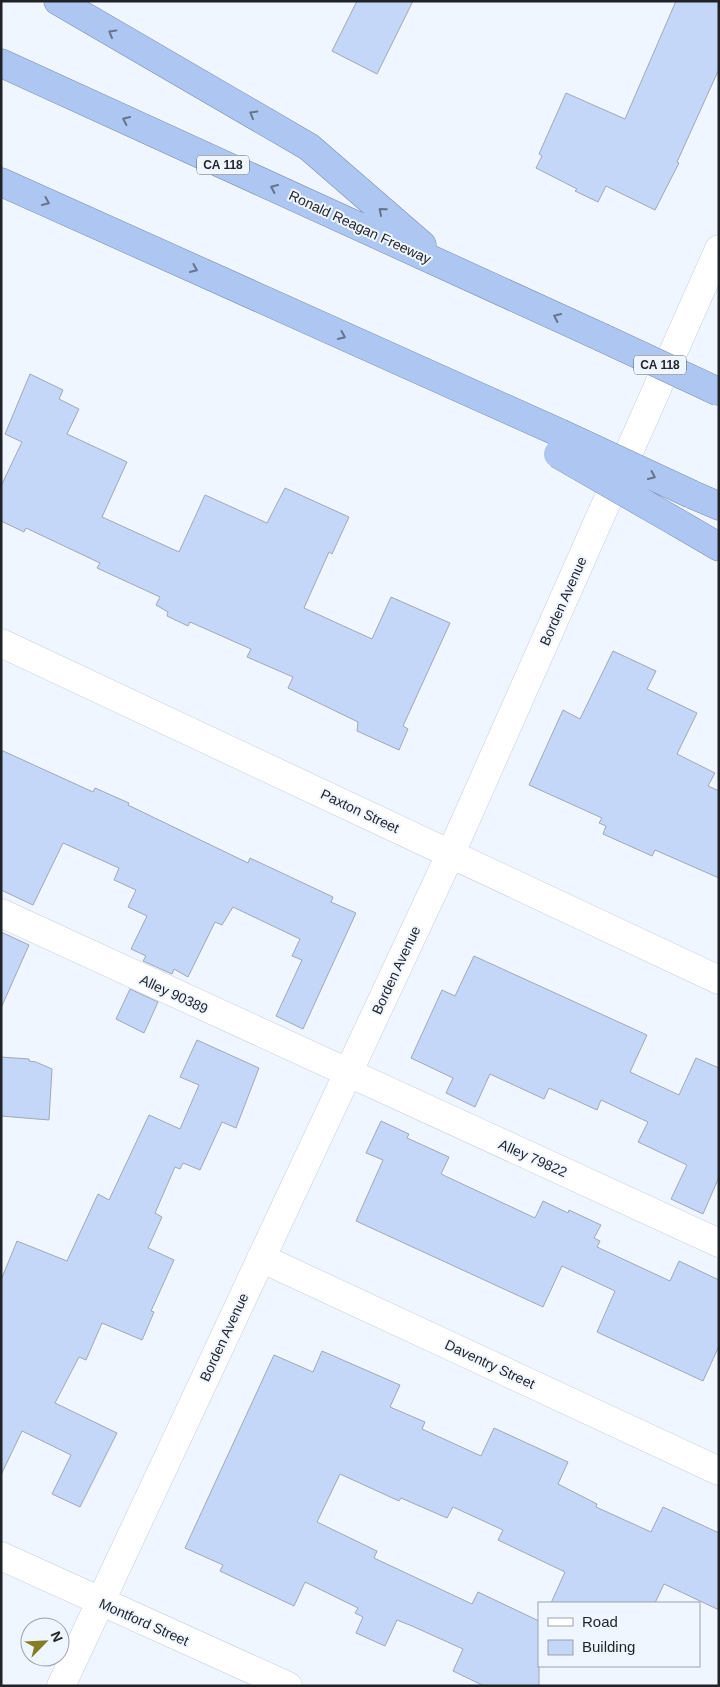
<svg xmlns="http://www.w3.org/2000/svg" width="720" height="1687" font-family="Arial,sans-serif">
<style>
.building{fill:#c4d7f8;stroke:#a0a8b6}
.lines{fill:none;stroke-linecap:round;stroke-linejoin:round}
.minor-casing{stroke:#c5cddc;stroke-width:29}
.highway-casing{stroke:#7b8dab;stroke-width:29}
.minor{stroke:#fff;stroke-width:28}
.highway{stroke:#adc7f2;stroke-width:28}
.highway-bridge-casing{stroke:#7b8dab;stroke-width:29;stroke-linecap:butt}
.highway-bridge{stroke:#adc7f2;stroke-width:28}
.oneway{stroke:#66748c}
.labels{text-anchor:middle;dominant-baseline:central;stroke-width:4;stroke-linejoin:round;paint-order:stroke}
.shield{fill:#f0f6ff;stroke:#5e6268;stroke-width:1}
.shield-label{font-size:12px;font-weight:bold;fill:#1f2227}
.street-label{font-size:14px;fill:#1f2227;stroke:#f0f6ff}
</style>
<rect width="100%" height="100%" fill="#f0f6ff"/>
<path class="building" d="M 357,1 L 413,1 L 377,74 L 332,51 Z
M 676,1 L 719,1 L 719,69 L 677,162 L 679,163 L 655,210 L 606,186 L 598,202 L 575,191 L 577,189 L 536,168 L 542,156 L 539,154 L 566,93 L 625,119 Z
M 30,374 L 63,390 L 59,399 L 79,409 L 67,434 L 127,462 L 102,517 L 179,552 L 205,495 L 267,523 L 285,488 L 349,517 L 332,554 L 329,552 L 304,608 L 372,639 L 391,597 L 450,623 L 403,726 L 408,729 L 399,750 L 357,731 L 358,722 L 288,688 L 293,677 L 247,657 L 251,649 L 190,622 L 188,626 L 167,616 L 168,612 L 156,605 L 160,597 L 97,568 L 100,563 L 26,528 L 24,532 L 1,521 L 1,486 L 22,442 L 5,434 Z
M 613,651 L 656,671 L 647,689 L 697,713 L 677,754 L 715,773 L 708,786 L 719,791 L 719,878 L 655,850 L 652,856 L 603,834 L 606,826 L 599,823 L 602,818 L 529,785 L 563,710 L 580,719 Z
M 1,750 L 93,792 L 95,788 L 129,803 L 128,805 L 248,863 L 250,858 L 333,897 L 331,902 L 356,913 L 303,1029 L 276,1016 L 302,960 L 292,956 L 300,939 L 233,907 L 222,925 L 215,922 L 188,977 L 174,969 L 172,974 L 143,961 L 146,956 L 131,949 L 147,916 L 128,907 L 136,890 L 114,880 L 119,868 L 63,843 L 33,905 L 1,890 Z
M 1,932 L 29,945 L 1,1008 Z
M 474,956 L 647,1035 L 630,1072 L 679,1095 L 696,1058 L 719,1068 L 719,1177 L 703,1214 L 671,1199 L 687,1165 L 638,1142 L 648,1122 L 601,1100 L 597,1110 L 549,1088 L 544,1099 L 490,1074 L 475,1107 L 446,1093 L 453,1078 L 411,1058 L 442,990 L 455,996 Z
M 130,989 L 158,1002 L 144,1033 L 116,1019 Z
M 197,1040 L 259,1068 L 236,1128 L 222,1122 L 200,1170 L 183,1163 L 180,1169 L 175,1167 L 155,1213 L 162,1217 L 148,1248 L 174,1260 L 151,1311 L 154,1312 L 143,1338 L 142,1340 L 102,1323 L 86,1360 L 79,1357 L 55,1403 L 117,1433 L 80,1507 L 52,1494 L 71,1455 L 22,1431 L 1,1475 L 1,1280 L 17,1241 L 67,1261 L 98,1194 L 109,1200 L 149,1115 L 180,1129 L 199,1085 L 180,1077 Z
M 1,1057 L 29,1059 L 29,1061 L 36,1062 L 52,1069 L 49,1120 L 1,1116 Z
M 381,1121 L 409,1134 L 407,1138 L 449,1157 L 441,1174 L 535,1218 L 543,1201 L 568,1213 L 569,1210 L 601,1225 L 594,1238 L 600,1241 L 597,1247 L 670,1281 L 679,1261 L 719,1280 L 719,1346 L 703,1381 L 597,1332 L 615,1291 L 562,1266 L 543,1307 L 356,1221 L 383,1160 L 366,1153 Z
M 322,1351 L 400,1385 L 390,1407 L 425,1422 L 422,1429 L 481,1456 L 494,1428 L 568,1462 L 558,1484 L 597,1504 L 596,1507 L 651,1532 L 663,1507 L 719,1533 L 719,1610 L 664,1584 L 655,1603 L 551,1603 L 565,1572 L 498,1540 L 503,1530 L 453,1507 L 447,1518 L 401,1498 L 399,1501 L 340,1474 L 317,1522 L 377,1551 L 374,1558 L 472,1604 L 478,1592 L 539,1621 L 539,1686 L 484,1686 L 453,1671 L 463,1649 L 412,1626 L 397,1620 L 385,1646 L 356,1633 L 363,1617 L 355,1613 L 358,1608 L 305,1582 L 294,1606 L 220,1571 L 223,1565 L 185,1548 L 274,1355 L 313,1372 Z"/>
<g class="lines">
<g class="minor-casing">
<path id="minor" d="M 1,643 L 719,980
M 1,913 L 719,1243
M 261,1258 L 719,1471
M 1,1556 L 288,1686
M 61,1686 L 451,853 L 719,249"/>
</g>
<g class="highway-casing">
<path id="highway" d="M 58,1 L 309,147 L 422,245
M 1,63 L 601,337
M 1,182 L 560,433
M 691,494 L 719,506
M 678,523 L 719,547"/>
</g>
<use href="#minor" class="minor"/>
<use href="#highway" class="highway"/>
<g class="highway-bridge-casing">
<path id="highway-bridge" d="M 601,337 L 719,392
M 560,433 L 691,494
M 558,454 L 678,523"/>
</g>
<use href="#highway-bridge" class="highway-bridge"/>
</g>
<defs><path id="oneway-chevron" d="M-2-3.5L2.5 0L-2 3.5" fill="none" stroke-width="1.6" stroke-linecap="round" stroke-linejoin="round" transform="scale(1.25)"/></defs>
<g class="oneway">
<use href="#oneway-chevron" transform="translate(112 33) rotate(-150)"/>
<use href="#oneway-chevron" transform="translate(253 114) rotate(-150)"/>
<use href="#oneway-chevron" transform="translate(126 120) rotate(-155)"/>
<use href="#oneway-chevron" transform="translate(274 188) rotate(-155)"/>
<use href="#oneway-chevron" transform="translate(46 202) rotate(24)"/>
<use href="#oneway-chevron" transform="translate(382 211) rotate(-139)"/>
<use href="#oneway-chevron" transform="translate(194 269) rotate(24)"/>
<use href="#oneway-chevron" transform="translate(557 317) rotate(-155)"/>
<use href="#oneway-chevron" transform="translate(342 336) rotate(24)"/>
<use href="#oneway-chevron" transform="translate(652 476) rotate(25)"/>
</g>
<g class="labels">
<g class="shield">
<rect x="197" y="155.5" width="52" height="19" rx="4"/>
<rect x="634" y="355.5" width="52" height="19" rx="4"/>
</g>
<g class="shield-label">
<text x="223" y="165">CA 118</text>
<text x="660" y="365">CA 118</text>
</g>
<g class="street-label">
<text transform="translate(360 227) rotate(25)">Ronald Reagan Freeway</text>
<text transform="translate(563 601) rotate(-66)">Borden Avenue</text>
<text transform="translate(360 811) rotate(25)">Paxton Street</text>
<text transform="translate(396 970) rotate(-65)">Borden Avenue</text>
<text transform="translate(174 994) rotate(25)">Alley 90389</text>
<text transform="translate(533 1158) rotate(24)">Alley 79822</text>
<text transform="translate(224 1337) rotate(-65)">Borden Avenue</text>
<text transform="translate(490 1364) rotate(25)">Daventry Street</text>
<text transform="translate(144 1622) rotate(24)">Montford Street</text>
</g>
</g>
<rect width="720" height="1687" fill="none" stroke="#1f2227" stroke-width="5"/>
<rect x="538" y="1602" width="162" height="65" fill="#f0f6ff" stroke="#9ca1a9"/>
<rect x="548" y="1618" width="25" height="8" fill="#ffffff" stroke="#9ca1a9"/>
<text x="582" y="1627" font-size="15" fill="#1f2227">Road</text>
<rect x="548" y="1640" width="25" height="15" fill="#c4d7f8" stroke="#9ca1a9"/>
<text x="582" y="1652" font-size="15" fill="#1f2227">Building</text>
<g transform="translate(45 1642) rotate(66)"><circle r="24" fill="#f0f6ff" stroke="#9ca1a9"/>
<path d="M0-4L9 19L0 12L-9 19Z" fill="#847d24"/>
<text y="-8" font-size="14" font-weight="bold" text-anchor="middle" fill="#1f2227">N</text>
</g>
</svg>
